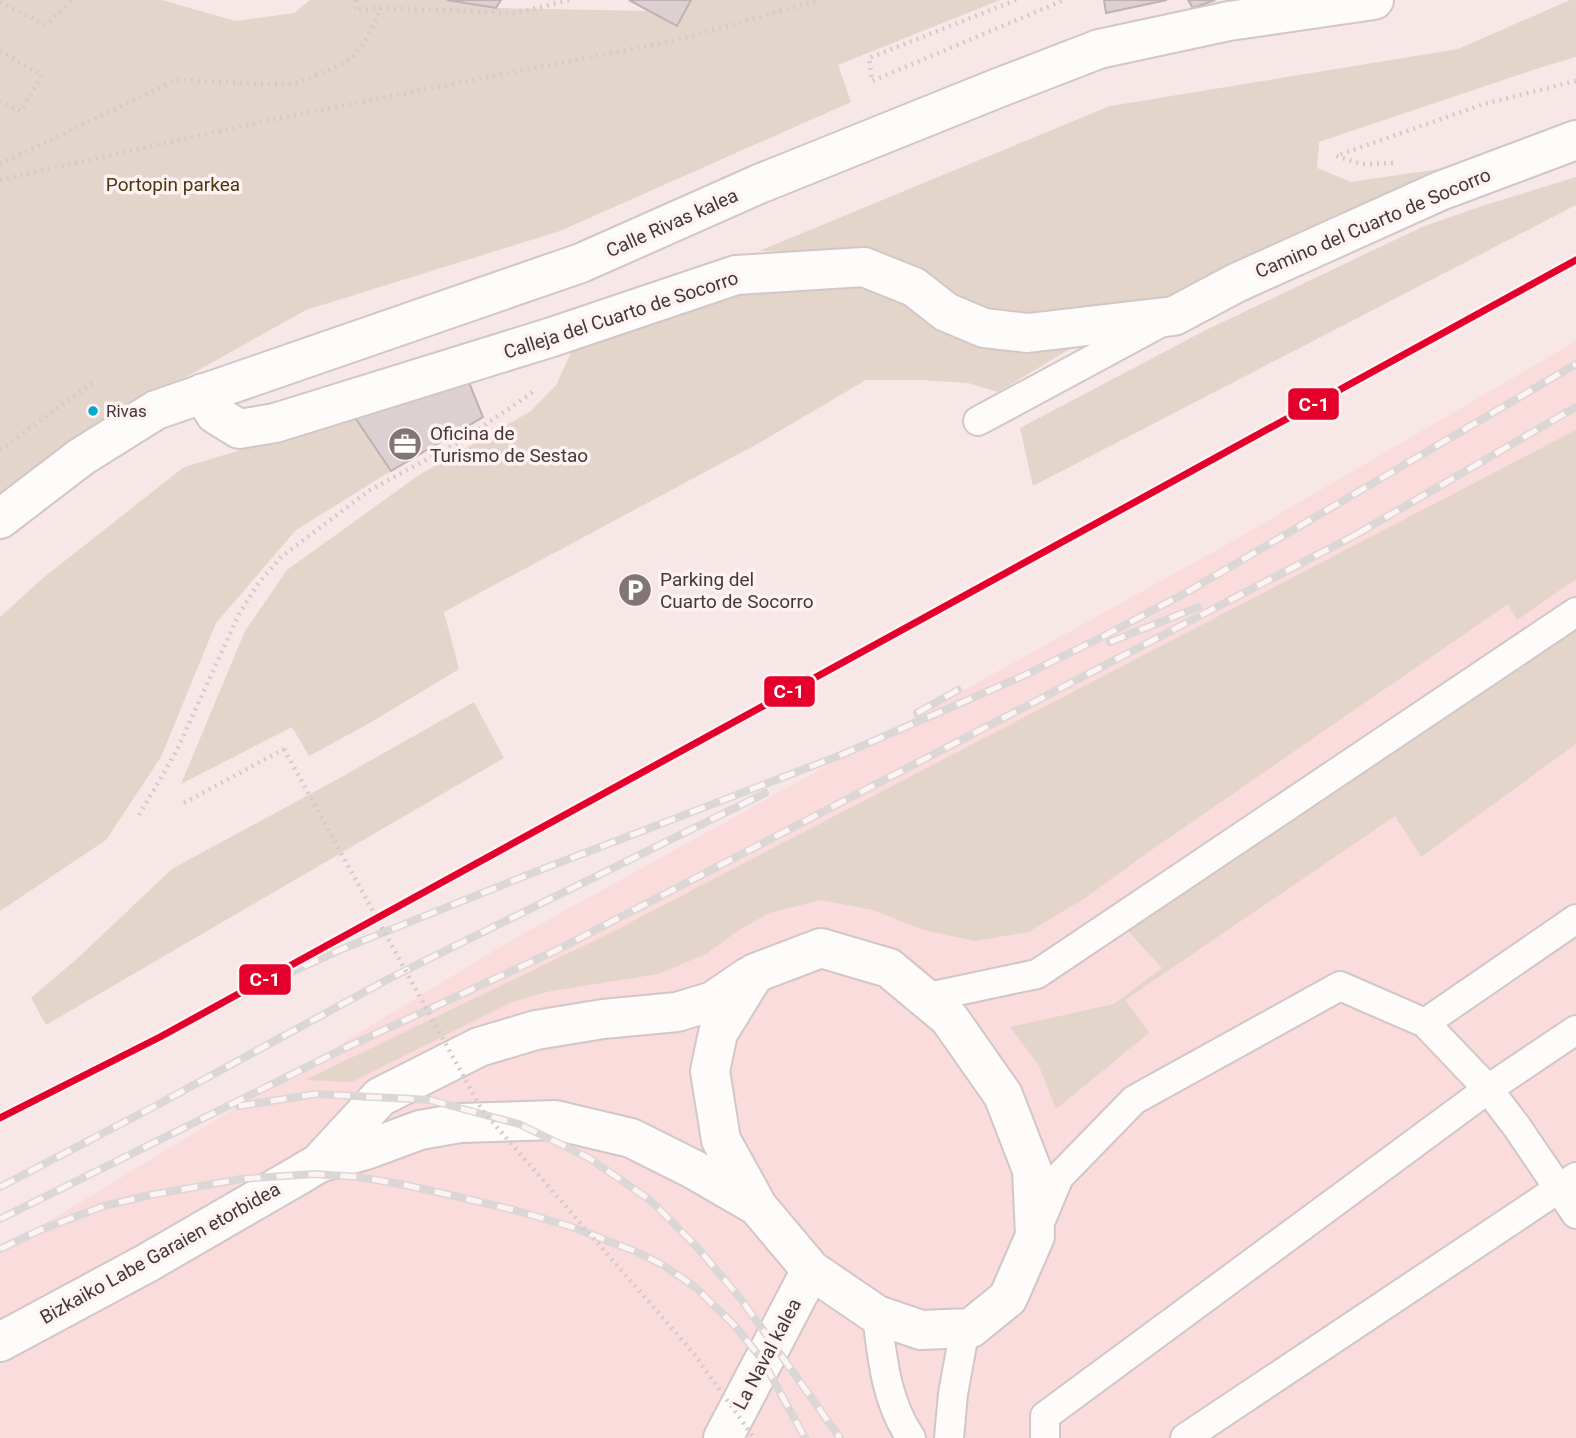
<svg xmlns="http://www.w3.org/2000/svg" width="1576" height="1438" font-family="Roboto,sans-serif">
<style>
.built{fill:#fadcdc}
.green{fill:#e3d5ca}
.building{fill:#ddd0d2;stroke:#beb2b4;stroke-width:2}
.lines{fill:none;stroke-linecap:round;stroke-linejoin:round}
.service-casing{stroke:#d3c6c6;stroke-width:32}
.minor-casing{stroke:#d3c6c6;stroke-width:42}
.tertiary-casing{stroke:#d3c6c6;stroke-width:42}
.path{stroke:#d3cbcb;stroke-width:4.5;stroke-dasharray:2 5;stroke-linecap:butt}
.service{stroke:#fefbfb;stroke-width:28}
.minor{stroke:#fefbfb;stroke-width:38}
.tertiary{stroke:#fefbfb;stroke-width:38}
.rail-casing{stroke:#dbd7d7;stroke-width:8}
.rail{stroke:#fff2f2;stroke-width:5;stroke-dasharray:16;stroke-linecap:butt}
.path-bridge{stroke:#d3cbcb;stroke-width:4.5;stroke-dasharray:2 5;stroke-linecap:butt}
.rail-1-casing{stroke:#fff2f2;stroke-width:12}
.rail-1{stroke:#e4002b;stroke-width:7}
.bus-dot{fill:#00a9ce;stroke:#fff2f2;stroke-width:2.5}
.labels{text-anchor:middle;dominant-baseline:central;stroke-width:7;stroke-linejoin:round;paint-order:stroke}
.bus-label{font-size:17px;fill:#443838;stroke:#fff2f2;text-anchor:start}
.park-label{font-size:19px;fill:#4a370f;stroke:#fff2f2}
.street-label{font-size:19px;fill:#443838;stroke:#fff2f2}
.poi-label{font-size:19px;fill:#443838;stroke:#fff2f2;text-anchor:start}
.line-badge{stroke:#fff2f2;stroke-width:2.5}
.badge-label{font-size:19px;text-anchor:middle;font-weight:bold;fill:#fff}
</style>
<rect width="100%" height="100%" fill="#f8e7e7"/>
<path class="built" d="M 1576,341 L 1576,1438 L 0,1438 L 0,1251 L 510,941 L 1226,545 Z"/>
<path class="green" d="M 0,0 L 162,0 L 235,21 L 294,13 L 310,0 L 447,0 L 496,8 L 649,11 L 677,26 L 691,0 L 1000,0 L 838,65 L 851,102 L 560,231 L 306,310 L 143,401 L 0,507 Z
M 1570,0 L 1576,0 L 1576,57 L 1539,68 L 1319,142 L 1317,168 L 1351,182 L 1486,162 L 1169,296 L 1037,319 L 976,311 L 862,252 L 759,251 L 1110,106 L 1458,49 Z
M 1576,177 L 1576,205 L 1033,486 L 1020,428 L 1204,331 L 1422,227 L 1482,206 Z
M 842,285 L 889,290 L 1073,347 L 998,392 L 968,383 L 921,380 L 866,380 L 759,443 L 444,612 L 459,669 L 368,724 L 309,756 L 292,727 L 181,784 L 245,631 L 287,570 L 419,475 L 531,411 L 556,385 L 575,344 L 734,289 Z
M 354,416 L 391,471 L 296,530 L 216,623 L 161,757 L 106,840 L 0,911 L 0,617 L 43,578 L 184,467 Z
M 1576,430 L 1576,579 L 1517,620 L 1508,604 L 1157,846 L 1082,900 L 1028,932 L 975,941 L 923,930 L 873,910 L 821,900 L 769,913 L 739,930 L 706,954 L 658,974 L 551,991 L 512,1002 L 352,1082 L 305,1080 L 610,933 Z
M 1576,626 L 1576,744 L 1421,857 L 1395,816 L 1125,1000 L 1149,1033 L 1056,1109 L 1039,1066 L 1010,1027 L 1114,1004 L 1162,968 L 1126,929 Z
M 474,702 L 504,758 L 46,1025 L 31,998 L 80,956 L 172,869 L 345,775 Z"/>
<path class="building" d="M 447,0 L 501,0 L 496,8 Z
M 629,0 L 691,0 L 677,26 Z
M 1104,0 L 1167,0 L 1106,13 Z
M 1188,0 L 1215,0 L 1193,8 Z
M 466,375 L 483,417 L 391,471 L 354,416 Z"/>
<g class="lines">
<g class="service-casing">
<path id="service" d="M 978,421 L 1162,322
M 924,998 L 1037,974 L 1576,612
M 1425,1023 L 1576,919
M 1038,1227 L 1059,1177 L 1134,1100 L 1340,986 L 1425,1023 L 1488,1089 L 1517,1127 L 1576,1214
M 877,1315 C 882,1357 886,1402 911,1438
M 949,1438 L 953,1394 L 965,1328
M 1045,1438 L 1045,1416 L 1488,1089 L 1576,1030
M 1185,1438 L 1576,1177"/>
</g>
<g class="minor-casing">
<path id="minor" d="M 203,393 L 215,414 L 239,429 L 275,423 L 552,337 L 736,275 L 864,267 L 914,287 L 946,312 L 984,328 L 1028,333 L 1174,316 L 1236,283 L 1440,191 L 1576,140
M 821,948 L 889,968 L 949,1018 L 1003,1095 L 1032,1170 L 1035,1236 L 1008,1298 L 971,1328 L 921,1330 L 877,1315 L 811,1270 L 758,1207 L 721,1140 L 710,1071 L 718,1033 L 755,973 Z
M 319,1163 L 366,1150 L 420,1130 L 460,1123 L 555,1120 L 631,1138 L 693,1169 L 757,1206
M 0,1342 L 147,1263 L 299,1175 L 319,1163 L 380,1097 L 479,1047 L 536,1030 L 603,1019 L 677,1012 L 713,1001 L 748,977
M 723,1438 L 811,1270"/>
</g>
<g class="tertiary-casing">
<path id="tertiary" d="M 0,519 L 81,457 L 156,410 L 581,263 L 759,184 L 998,88 L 1099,49 L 1229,21 L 1374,0"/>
</g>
<path class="path" d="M 356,0 L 355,10 L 379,8 L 516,13 L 569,0
M 1016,0 L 869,58 L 872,81 L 1064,0
M 0,2 L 46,25 L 72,0
M 0,51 L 42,75 L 21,111 L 0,102
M 1393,163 L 1361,164 L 1336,156 L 1484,104 L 1576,81
M 0,164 L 176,80 L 281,85 L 299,82 L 336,67 L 353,57 L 365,41 L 377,19 L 379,8
M 0,180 L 265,121 L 677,40 L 820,0
M 0,450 L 93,382
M 184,803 L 284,749
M 139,815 L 176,752 L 239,614 L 258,584 L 281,557 L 370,490 L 461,441 L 529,395 L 535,389"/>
<use href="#service" class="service"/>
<use href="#minor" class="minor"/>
<use href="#tertiary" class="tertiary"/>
<g class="rail-casing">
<path id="rail" d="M 1357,534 L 1576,407
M 1110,642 L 1198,607
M 917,713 L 958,690
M 160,1037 L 263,985 L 342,949 L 540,870 L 841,755 L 1023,676 L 1102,637 L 1189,591 L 1576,364
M 239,1106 L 316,1094 L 430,1100 L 519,1124 L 589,1158 L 650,1200 L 696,1246 L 741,1299 L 840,1438
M 0,1187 L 157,1105 L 392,977 L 765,793
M 0,1219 L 345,1048 L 557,950 L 1365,530
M 0,1249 L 40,1230 L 104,1206 L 150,1195 L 241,1179 L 314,1174 L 359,1177 L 405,1185 L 459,1197 L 514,1210 L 572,1227 L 637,1252 L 663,1265 L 695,1287 L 736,1327 L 763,1361 L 805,1438"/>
</g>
<use href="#rail" class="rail"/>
<path class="path-bridge" d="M 284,749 L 482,1110 L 695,1355 L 754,1438"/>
<g class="rail-1-casing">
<path id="rail-1" d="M 0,1118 L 160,1037 L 1576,260"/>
</g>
<use href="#rail-1" class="rail-1"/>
</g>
<defs>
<g id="office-disc" transform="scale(1.75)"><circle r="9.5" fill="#837575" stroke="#fff2f2"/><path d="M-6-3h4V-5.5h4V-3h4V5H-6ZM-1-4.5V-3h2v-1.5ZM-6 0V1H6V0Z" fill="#fff"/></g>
<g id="parking-disc" transform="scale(1.75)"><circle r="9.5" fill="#837575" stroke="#fff2f2"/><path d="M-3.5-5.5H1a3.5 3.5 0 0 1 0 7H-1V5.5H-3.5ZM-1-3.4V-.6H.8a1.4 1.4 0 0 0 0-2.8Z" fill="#fff"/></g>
</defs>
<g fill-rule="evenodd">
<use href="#office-disc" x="405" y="444"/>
<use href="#parking-disc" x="635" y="590"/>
</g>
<circle class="bus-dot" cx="93" cy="411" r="6"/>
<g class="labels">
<g class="bus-label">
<text x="106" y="411">Rivas</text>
</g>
<g class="park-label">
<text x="173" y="184">Portopin parkea</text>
</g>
<g class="street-label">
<text transform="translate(672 223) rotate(-24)">Calle Rivas kalea</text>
<text transform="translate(1373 223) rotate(-23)">Camino del Cuarto de Socorro</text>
<text transform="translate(621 315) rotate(-18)">Calleja del Cuarto de Socorro</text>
<text transform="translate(160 1253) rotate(-29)">Bizkaiko Labe Garaien etorbidea</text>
<text transform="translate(767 1354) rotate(-62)">La Naval kalea</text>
</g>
<g class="poi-label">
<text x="430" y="433">Oficina de<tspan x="430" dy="22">Turismo de Sestao</tspan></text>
<text x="660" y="579">Parking del<tspan x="660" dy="22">Cuarto de Socorro</tspan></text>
</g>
</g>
<g class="line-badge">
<rect x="1287" y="387" width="53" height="34" rx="7" fill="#e4002b"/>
<rect x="763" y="675" width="53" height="33" rx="7" fill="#e4002b"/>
<rect x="238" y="963" width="54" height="33" rx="7" fill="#e4002b"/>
</g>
<g class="badge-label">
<text x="1314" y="411">C-1</text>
<text x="789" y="698">C-1</text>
<text x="265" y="986">C-1</text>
</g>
</svg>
